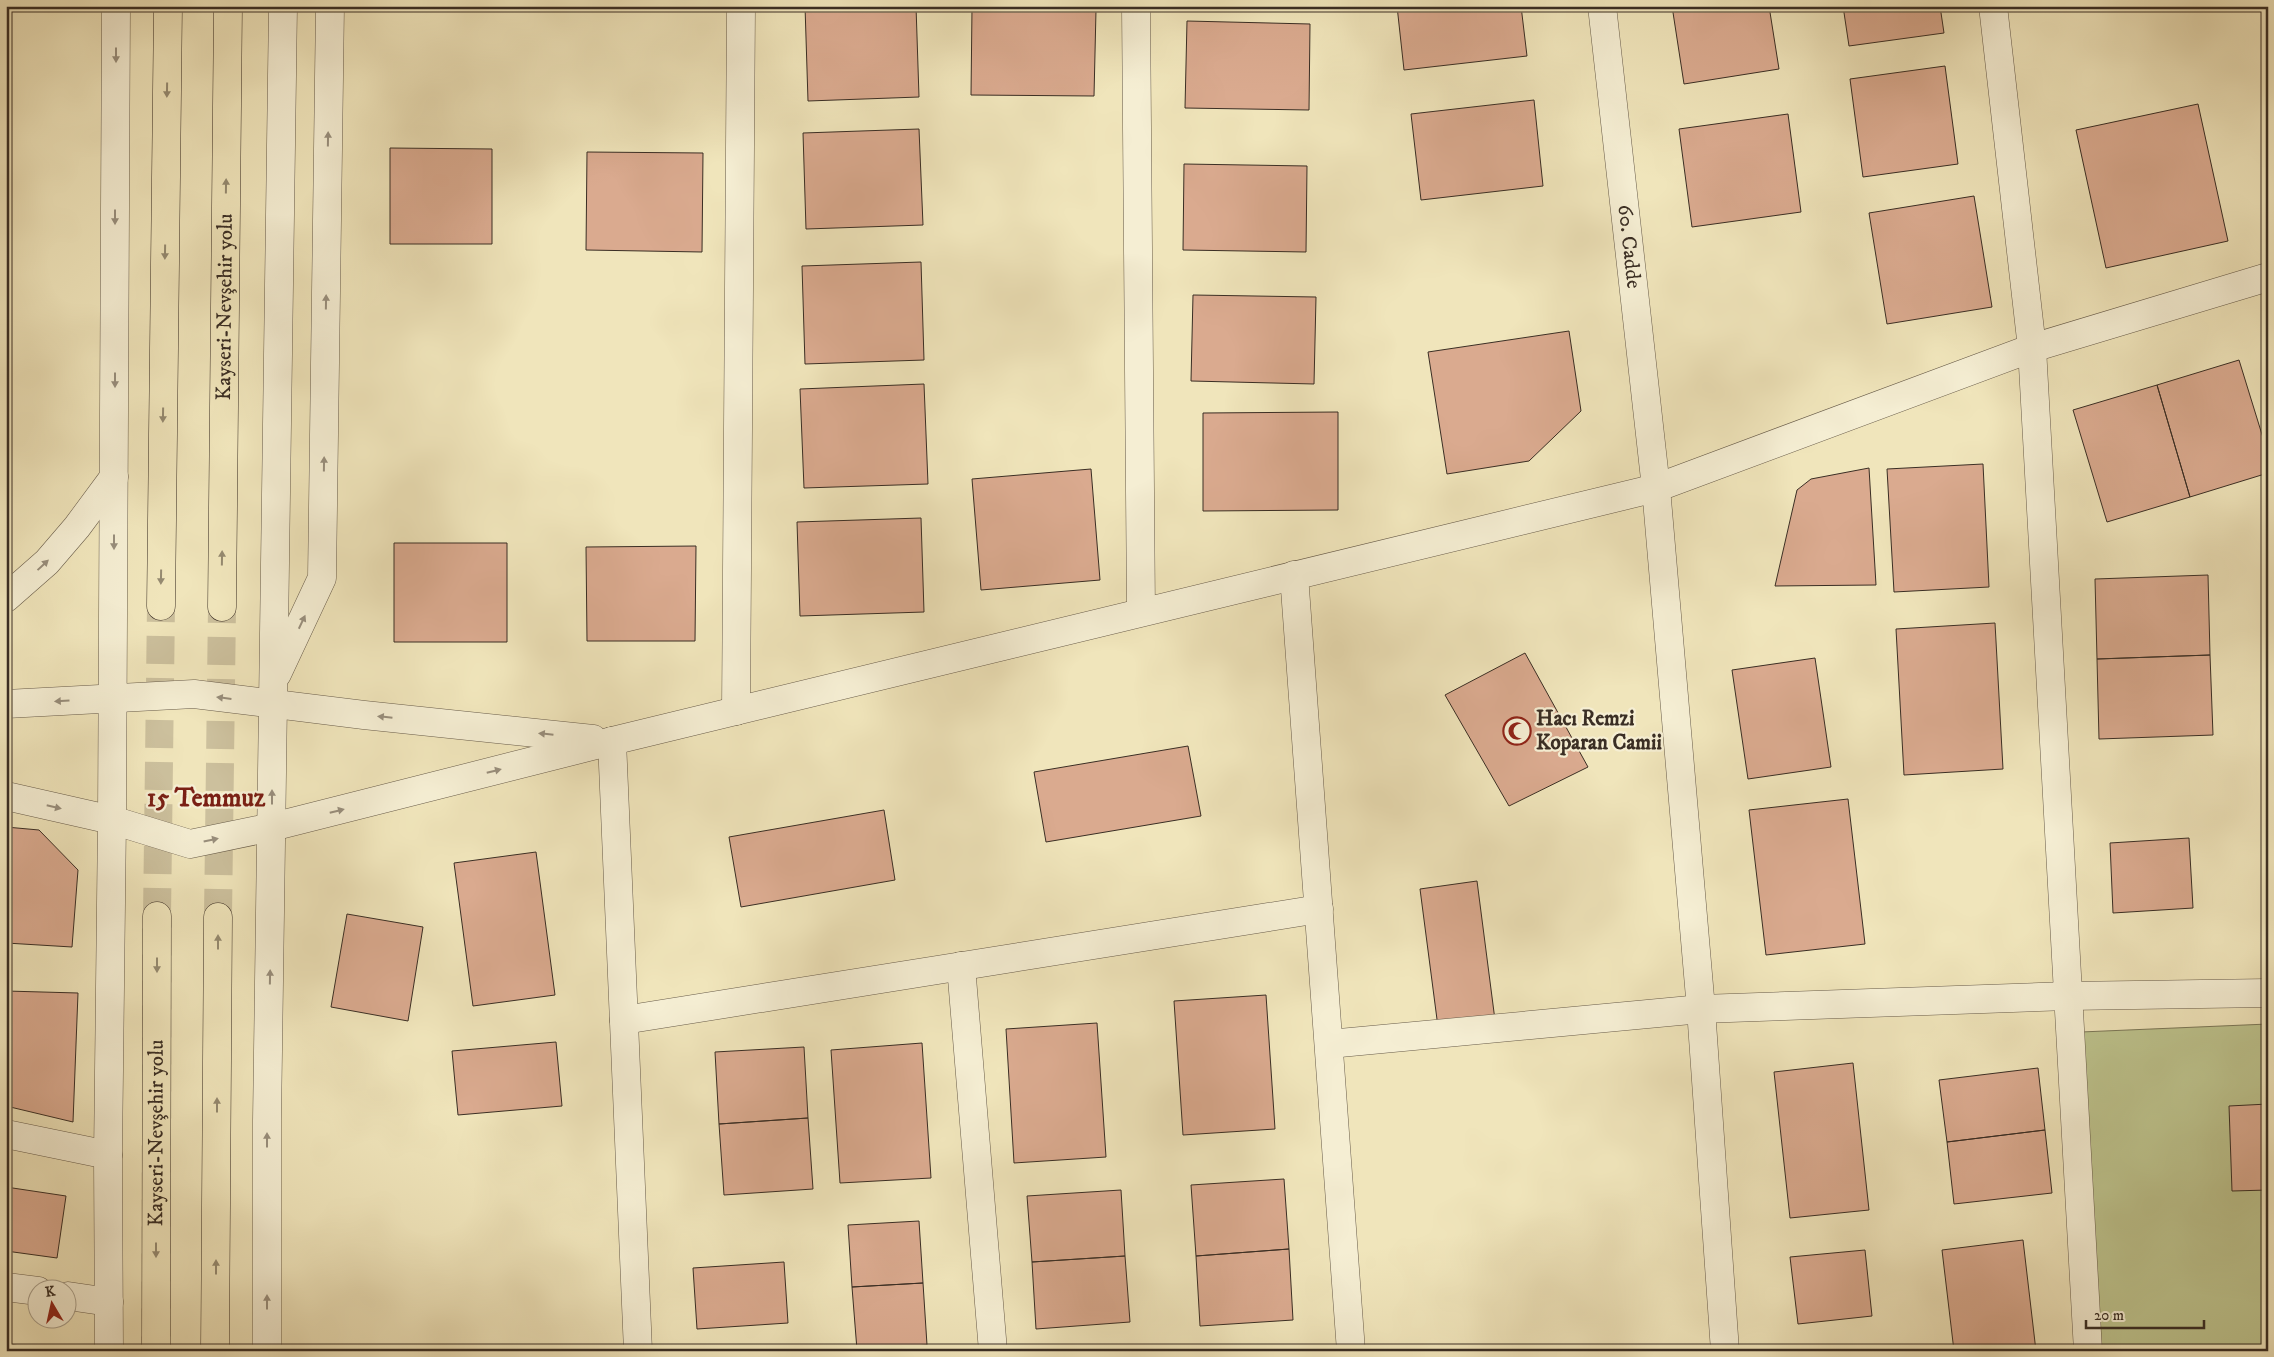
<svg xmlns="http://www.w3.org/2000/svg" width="2274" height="1357" font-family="'IM FELL DW Pica',serif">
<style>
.green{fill:#bdc38d;stroke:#7c7858}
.building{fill:#daaa8f;stroke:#3a2e24}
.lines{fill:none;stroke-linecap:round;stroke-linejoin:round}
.highway-tunnel{stroke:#ccc09d;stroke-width:28;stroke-dasharray:28 14;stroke-linecap:butt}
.minor-casing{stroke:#685c4a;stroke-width:29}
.highway-casing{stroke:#3a2e24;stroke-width:29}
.minor{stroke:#f5eed3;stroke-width:28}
.highway{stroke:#f0e5bb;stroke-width:28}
.oneway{fill:#988e7c}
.oneway2{fill:#958a70}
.labels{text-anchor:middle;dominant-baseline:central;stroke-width:4.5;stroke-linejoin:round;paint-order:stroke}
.street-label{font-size:21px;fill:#3a2e24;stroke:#f5eed3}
.poi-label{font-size:21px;font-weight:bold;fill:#3a2e24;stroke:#f5eed3;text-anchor:start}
.district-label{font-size:26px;font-weight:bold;fill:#7a1f14;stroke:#f5eed3}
</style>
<rect width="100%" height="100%" fill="#f0e5bb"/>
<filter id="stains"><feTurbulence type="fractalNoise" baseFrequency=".004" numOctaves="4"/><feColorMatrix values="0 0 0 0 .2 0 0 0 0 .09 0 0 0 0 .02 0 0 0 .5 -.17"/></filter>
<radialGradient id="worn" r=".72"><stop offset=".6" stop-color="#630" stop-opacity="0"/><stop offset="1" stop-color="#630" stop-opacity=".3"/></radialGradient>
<path class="green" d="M 2268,1024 L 2268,1351 L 2098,1351 L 2081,1032 Z"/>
<path class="building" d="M 805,6 L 916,6 L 919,97 L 808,101 Z
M 1397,6 L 1521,6 L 1527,56 L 1404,70 Z
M 1672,6 L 1769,6 L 1779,69 L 1684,84 Z
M 1843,6 L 1940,6 L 1944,33 L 1849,46 Z
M 972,8 L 1096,10 L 1094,96 L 971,95 Z
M 1187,21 L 1310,24 L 1309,110 L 1185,108 Z
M 1945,66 L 1958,164 L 1863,177 L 1850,79 Z
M 1534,100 L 1543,186 L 1421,200 L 1411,114 Z
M 2198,104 L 2228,241 L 2106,268 L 2076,130 Z
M 1788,114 L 1801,212 L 1692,227 L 1679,129 Z
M 919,129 L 923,225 L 806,229 L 803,133 Z
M 390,148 L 492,149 L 492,244 L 390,244 Z
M 587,152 L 703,153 L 702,252 L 586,250 Z
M 1184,164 L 1307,166 L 1306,252 L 1183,250 Z
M 1974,196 L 1992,307 L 1887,324 L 1869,213 Z
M 921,262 L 924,360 L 805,364 L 802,266 Z
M 1193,295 L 1316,297 L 1314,384 L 1191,381 Z
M 1569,331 L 1581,411 L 1529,461 L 1447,474 L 1428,352 Z
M 2239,360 L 2268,454 L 2268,473 L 2190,497 L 2157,385 Z
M 924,384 L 928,484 L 804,488 L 800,389 Z
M 2157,385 L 2190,497 L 2107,522 L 2073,410 Z
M 1338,412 L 1338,510 L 1203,511 L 1203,413 Z
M 1983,464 L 1989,587 L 1894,592 L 1887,469 Z
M 1869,468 L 1876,585 L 1775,586 L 1797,490 L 1811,479 Z
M 1091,469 L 1100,580 L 981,590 L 972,479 Z
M 921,518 L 924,612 L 800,616 L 797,522 Z
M 394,543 L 507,543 L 507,642 L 394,642 Z
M 696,546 L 695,641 L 587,641 L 586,547 Z
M 2208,575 L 2210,655 L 2097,659 L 2095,579 Z
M 1995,623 L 2003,769 L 1904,775 L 1896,629 Z
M 1525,653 L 1588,767 L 1509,806 L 1445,695 Z
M 2210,655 L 2213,735 L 2099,739 L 2097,659 Z
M 1815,658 L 1831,767 L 1748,779 L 1732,670 Z
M 1188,746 L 1201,816 L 1046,842 L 1034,772 Z
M 1848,799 L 1865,944 L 1766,955 L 1749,810 Z
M 884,810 L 895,880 L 741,907 L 729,837 Z
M 6,827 L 39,830 L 78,870 L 72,947 L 6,943 Z
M 2189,838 L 2193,908 L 2113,913 L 2110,843 Z
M 536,852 L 555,995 L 473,1006 L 454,863 Z
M 1477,881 L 1495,1020 L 1438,1027 L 1420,889 Z
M 347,914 L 423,927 L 408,1021 L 331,1007 Z
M 6,991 L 78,993 L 73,1122 L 6,1106 Z
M 1266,995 L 1275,1129 L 1183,1135 L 1174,1001 Z
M 1097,1023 L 1106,1157 L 1014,1163 L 1006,1029 Z
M 556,1042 L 562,1106 L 458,1115 L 452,1051 Z
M 922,1043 L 931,1178 L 840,1183 L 831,1050 Z
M 804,1047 L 808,1118 L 719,1124 L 715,1052 Z
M 1853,1063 L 1869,1210 L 1790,1218 L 1774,1072 Z
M 2038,1068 L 2045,1130 L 1947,1142 L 1939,1080 Z
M 2268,1104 L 2268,1190 L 2232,1191 L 2229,1106 Z
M 808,1118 L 813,1189 L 724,1195 L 719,1124 Z
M 2045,1130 L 2052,1193 L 1954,1204 L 1947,1142 Z
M 1284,1179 L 1289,1249 L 1196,1256 L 1191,1185 Z
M 6,1187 L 66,1196 L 57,1258 L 6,1251 Z
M 1121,1190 L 1125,1256 L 1032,1262 L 1027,1196 Z
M 919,1221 L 923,1283 L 852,1287 L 848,1225 Z
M 2023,1240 L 2036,1351 L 1954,1351 L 1942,1250 Z
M 1289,1249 L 1293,1320 L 1200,1326 L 1196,1256 Z
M 1865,1250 L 1872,1316 L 1798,1324 L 1790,1257 Z
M 1125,1256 L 1130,1322 L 1036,1329 L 1032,1262 Z
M 784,1262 L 788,1323 L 697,1329 L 693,1268 Z
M 923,1283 L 927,1345 L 857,1350 L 852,1287 Z
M 6,1344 L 58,1351 L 6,1351 Z"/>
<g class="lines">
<path class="highway-tunnel" d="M 157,916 L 161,606
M 218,917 L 222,607"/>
<g class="minor-casing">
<g id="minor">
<path d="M 1136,6 L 1141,612"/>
<path id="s1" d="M 1602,6 L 1656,488 L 1701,1009 L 1725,1351"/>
<path d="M 1993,6 L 2032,348 L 2088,1351"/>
<path d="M 1294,575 L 1351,1351"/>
<path d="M 6,598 L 47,562 L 77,527 L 114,477"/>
<path d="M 277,674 L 322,578 L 330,6"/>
<path d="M 6,704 L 194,694 L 364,715 L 593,739"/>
<path d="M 736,711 L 741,6"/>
<path d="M 612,741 L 638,1351"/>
<path d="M 6,796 L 112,820 L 190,844 L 272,827 L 612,741 L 1656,488 L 2032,348 L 2268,277"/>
<path d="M 961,966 L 993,1351"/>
<path d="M 624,1020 L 1319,909"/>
<path d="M 1329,1044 L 1701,1009 L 2068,996 L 2268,993"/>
<path d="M 6,1134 L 108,1155"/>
<path d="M 6,1287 L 38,1291"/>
<path d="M 68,1296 L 109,1302"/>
<path d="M 109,1351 L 108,1155 L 112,820 L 116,6"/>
<path d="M 267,1351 L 267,1121 L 283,6"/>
</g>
</g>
<g class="highway-casing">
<g id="highway">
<path d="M 161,606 L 168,6"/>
<path id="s2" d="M 222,607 L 228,6"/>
<path id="s3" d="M 156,1351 L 157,916"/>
<path d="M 215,1351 L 218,917"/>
</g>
</g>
<use href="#minor" class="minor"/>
<use href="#highway" class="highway"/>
</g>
<defs><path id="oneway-solid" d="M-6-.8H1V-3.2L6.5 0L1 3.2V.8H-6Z" transform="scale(1.25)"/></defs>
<g class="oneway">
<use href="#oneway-solid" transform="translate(116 55) rotate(90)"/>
<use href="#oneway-solid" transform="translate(328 139) rotate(-89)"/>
<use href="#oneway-solid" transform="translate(115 217) rotate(90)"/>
<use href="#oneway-solid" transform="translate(326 302) rotate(-89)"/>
<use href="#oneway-solid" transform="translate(115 380) rotate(90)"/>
<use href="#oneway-solid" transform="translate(324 464) rotate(-89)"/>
<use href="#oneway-solid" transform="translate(114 542) rotate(90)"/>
<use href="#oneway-solid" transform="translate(43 565) rotate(-43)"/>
<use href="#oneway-solid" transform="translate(302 622) rotate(-65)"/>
<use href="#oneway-solid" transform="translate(224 698) rotate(-173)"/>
<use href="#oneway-solid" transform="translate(62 701) rotate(177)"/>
<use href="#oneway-solid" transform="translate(385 717) rotate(-174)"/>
<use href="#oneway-solid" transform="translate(546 734) rotate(-174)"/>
<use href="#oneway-solid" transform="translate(494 771) rotate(-14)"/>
<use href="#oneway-solid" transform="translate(272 797) rotate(-90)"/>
<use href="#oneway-solid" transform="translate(54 807) rotate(13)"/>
<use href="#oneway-solid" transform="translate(337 811) rotate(-14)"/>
<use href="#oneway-solid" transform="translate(211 840) rotate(-12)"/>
<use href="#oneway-solid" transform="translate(270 977) rotate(-89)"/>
<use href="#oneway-solid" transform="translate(267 1140) rotate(-90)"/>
<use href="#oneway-solid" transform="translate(267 1302) rotate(-90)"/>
</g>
<g class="oneway2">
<use href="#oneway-solid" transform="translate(167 90) rotate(91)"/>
<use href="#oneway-solid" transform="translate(226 186) rotate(-89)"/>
<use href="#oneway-solid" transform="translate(165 252) rotate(91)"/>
<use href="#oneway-solid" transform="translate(163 415) rotate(91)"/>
<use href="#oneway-solid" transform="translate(222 558) rotate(-89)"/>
<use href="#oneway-solid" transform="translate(161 577) rotate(91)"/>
<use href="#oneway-solid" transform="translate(218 942) rotate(-90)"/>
<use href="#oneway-solid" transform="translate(157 965) rotate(90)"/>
<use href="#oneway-solid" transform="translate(217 1105) rotate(-90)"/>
<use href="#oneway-solid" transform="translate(156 1250) rotate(90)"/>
<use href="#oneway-solid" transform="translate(216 1267) rotate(-90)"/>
</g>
<defs>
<g id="mosque-ring" transform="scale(1.4375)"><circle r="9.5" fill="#f5eed3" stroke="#8f2418" stroke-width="1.5"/><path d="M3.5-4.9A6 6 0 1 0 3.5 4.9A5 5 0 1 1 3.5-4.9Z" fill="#8f2418"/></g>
</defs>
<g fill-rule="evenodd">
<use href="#mosque-ring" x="1517" y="731"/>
</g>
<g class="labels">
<g class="street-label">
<text stroke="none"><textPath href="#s1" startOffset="242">60. Cadde</textPath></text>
<text stroke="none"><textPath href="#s2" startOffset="300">Kayseri-Nevşehir yolu</textPath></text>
<text stroke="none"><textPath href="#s3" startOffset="218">Kayseri-Nevşehir yolu</textPath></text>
</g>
<g class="poi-label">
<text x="1536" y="719">Hacı Remzi<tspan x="1536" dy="24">Koparan Camii</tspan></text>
</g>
<g class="district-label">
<text x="206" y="798">15 Temmuz</text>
</g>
</g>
<rect width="2274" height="1357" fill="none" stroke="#f0e5bb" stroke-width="25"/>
<rect x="8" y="8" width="2259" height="1342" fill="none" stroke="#3a2e24" stroke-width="2.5"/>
<rect x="12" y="12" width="2249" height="1332" fill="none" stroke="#3a2e24"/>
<g transform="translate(52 1304) rotate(351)"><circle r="24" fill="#f5eed3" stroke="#aaa18d"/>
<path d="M0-4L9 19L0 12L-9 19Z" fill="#8f2418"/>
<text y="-8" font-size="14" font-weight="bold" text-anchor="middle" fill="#3a2e24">K</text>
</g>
<path d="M2086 1320v8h118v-8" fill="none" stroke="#3a2e24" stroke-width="2.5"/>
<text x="2094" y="1320" font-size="15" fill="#3a2e24" stroke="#f5eed3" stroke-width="4" paint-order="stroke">20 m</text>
<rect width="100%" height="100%" filter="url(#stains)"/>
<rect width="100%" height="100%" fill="url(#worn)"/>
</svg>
